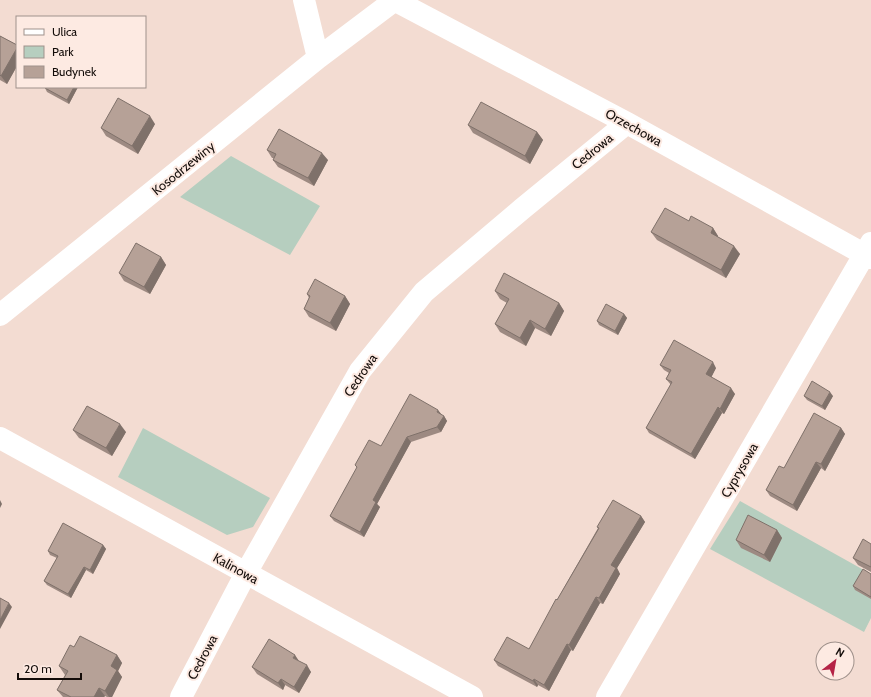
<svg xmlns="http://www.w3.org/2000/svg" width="871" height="697" font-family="Cabin,sans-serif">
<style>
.green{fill:#b6cebf}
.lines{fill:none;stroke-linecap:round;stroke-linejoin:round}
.minor{stroke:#fff;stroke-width:22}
.wall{fill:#9d8a82}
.shaded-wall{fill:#7f716a}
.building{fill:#b6a197;stroke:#7f716a}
.labels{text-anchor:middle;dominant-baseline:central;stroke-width:4;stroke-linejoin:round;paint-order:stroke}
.street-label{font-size:13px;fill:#130c09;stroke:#fdeae2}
</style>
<rect width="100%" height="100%" fill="#f3dcd2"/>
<path class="green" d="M 231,156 L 320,206 L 290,255 L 180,197 Z
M 143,428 L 270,498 L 253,527 L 227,535 L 118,477 Z
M 740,501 L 871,574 L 871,618 L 864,632 L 710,549 Z"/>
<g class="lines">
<path class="minor" d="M 394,0 L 627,123 L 871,258
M 318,58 L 395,0
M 0,315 L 318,58 L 304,0
M 0,438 L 472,697
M 181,697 L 246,573 L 360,371 L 424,292 L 522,209 L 627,123
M 607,697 L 871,243"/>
</g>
<path class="wall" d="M 0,36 L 17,45 L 17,66 L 7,84 L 0,80 Z
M 45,87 L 78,87 L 69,104 L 47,92 L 45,88 Z
M 155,124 L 138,154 L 106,136 L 101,128 Z
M 468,125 L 537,132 L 543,140 L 530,164 L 473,133 Z
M 267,150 L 328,160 L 314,186 L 278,167 L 273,160 L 274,158 L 272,158 Z
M 689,221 L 713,228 L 718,236 L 718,237 L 740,254 L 726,278 L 657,240 L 651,232 Z
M 161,257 L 166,265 L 150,294 L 124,281 L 119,273 Z
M 495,291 L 559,303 L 564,311 L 551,336 L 535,328 L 526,346 L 500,332 L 495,324 L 507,303 L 500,299 Z
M 307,294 L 345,296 L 350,304 L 336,331 L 309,317 L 304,309 L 309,298 Z
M 624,314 L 627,318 L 618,335 L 599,325 L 597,321 Z
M 660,365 L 716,368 L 711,377 L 735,394 L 724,414 L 722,413 L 695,459 L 649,433 L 646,428 L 671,385 L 666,379 L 669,373 L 664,370 Z
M 804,396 L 833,396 L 825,410 L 807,400 Z
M 444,416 L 447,421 L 441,432 L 411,442 L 377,504 L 380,507 L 364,537 L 334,521 L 330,516 L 357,468 L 355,465 L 381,446 Z
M 841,428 L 845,434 L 825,471 L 821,468 L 797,511 L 770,496 L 766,490 L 784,468 Z
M 73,430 L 126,432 L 112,456 L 79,438 Z
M 641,516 L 645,522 L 617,568 L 620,574 L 603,604 L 600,603 L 573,651 L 571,650 L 549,691 L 538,685 L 537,687 L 498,666 L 494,660 L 529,649 L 598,528 L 597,527 Z
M 777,530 L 782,538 L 770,562 L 741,548 L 736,540 Z
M 871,544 L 871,572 L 858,565 L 853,558 Z
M 103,545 L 106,549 L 93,574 L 86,570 L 71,598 L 47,585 L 44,581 L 57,558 L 50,555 L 48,551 Z
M 871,574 L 871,599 L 855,590 L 853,586 Z
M 74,647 L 117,655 L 122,663 L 118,671 L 122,677 L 112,697 L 107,697 L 105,696 L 104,697 L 63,697 L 57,690 L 65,675 L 59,666 Z
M 299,661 L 311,672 L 299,693 L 285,685 L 283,690 L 257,674 L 252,667 Z"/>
<path class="shaded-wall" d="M 17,48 L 17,66 L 7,84 L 1,76 Z
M 74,87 L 78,87 L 69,104 L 67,100 Z
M 150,116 L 155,124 L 138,154 L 132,146 Z
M 537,132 L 543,140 L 530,164 L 525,156 Z
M 322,153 L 328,160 L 314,186 L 308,178 Z
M 713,228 L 718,236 L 716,241 L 711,233 Z
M 734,246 L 740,254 L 726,278 L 721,270 Z
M 161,257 L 166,265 L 150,294 L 144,287 Z
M 345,296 L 350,304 L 336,331 L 330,323 Z
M 559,303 L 564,311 L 551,336 L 545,329 Z
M 624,314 L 627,318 L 618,335 L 615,331 Z
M 530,320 L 535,328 L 526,346 L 520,338 Z
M 713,362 L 716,368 L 710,380 L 706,374 Z
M 731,388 L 735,394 L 724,414 L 720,409 Z
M 830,392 L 833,396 L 825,410 L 822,406 Z
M 718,407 L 722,413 L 695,459 L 691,454 Z
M 438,410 L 442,415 L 437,412 Z
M 444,416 L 447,421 L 441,432 L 437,427 Z
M 120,424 L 126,432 L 112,456 L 106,448 Z
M 841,428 L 845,434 L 825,471 L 821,464 Z
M 407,437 L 411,442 L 377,504 L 380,507 L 364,537 L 360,532 L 373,500 Z
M 816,462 L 821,468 L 797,511 L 793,505 Z
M 0,500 L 2,504 L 0,508 Z
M 641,516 L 645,522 L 617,568 L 620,574 L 603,604 L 599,598 L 611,565 Z
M 777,530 L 782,538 L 770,562 L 764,555 Z
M 103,545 L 106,549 L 93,574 L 90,570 Z
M 84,567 L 86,570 L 71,598 L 68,594 Z
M 596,597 L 600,603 L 573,651 L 569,645 Z
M 9,603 L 12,607 L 0,629 L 0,620 Z
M 567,644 L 571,650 L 549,691 L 544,685 Z
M 117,655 L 122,663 L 118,671 L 122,677 L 112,697 L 109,697 L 105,691 L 111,666 Z
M 295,655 L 299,661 L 293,658 Z
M 307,665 L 311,672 L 299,693 L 294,687 Z
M 281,679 L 285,685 L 283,690 L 278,683 Z
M 534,679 L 538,685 L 537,687 L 533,681 Z
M 99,688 L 105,696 L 104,697 L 94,697 Z"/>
<path class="building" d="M 0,36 L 17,45 L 17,48 L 1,76 L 0,75 Z
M 45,87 L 74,87 L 67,100 L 45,88 Z
M 118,98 L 150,116 L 132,146 L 101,128 Z
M 481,102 L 537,132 L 525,156 L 468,125 Z
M 279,129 L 322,153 L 308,178 L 273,160 L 276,154 L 267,150 Z
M 665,208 L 689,221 L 691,216 L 713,228 L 711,233 L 734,246 L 721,270 L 651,232 Z
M 136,243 L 161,257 L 144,287 L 119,273 Z
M 504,273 L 559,303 L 545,329 L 530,320 L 520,338 L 495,324 L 509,299 L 495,291 Z
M 315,279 L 345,296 L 330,323 L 304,309 L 310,296 L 307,294 Z
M 606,304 L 624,314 L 615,331 L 597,321 Z
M 674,340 L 713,362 L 706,374 L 731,388 L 720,409 L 718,407 L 691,454 L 646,428 L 672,382 L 666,379 L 671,370 L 660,365 Z
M 812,381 L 830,392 L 822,406 L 804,396 Z
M 410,394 L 438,410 L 437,412 L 444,416 L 437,427 L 407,437 L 373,500 L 376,502 L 360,532 L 330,516 L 357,467 L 355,465 L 369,440 L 381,446 Z
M 87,406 L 120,424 L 106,448 L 73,430 Z
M 814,413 L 841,428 L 821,464 L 816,462 L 793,505 L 766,490 L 779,466 L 784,468 Z
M 613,500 L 641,516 L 611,565 L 616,568 L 599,598 L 596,597 L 569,645 L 567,644 L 544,685 L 534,679 L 533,681 L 494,660 L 507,637 L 529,649 L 556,599 L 557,600 L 599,528 L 597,527 Z
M 748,515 L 777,530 L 764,555 L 736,540 Z
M 63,523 L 103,545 L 90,570 L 84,567 L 68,594 L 44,581 L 58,556 L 48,551 Z
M 863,539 L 871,544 L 871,567 L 853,558 Z
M 863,569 L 871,574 L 871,597 L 853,586 Z
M 0,598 L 9,603 L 0,620 Z
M 80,636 L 117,655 L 111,666 L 117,670 L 105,691 L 99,688 L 94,697 L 71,697 L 57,690 L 68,671 L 59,666 L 70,645 L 74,647 Z
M 269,639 L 295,655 L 293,658 L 307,665 L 294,687 L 281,679 L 278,683 L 252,667 Z"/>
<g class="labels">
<g class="street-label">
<text transform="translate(634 127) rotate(29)">Orzechowa</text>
<text transform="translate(592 151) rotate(-39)">Cedrowa</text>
<text transform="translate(183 168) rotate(-39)">Kosodrzewiny</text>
<text transform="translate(360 375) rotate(-56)">Cedrowa</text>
<text transform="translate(739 470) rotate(-60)">Cyprysowa</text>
<text transform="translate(236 568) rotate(29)">Kalinowa</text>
<text transform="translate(202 657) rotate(-62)">Cedrowa</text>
</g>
</g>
<rect x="16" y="16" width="130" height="72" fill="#fdeae2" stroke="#9f918b"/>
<rect x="24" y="29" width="20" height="6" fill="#ffffff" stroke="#9f918b"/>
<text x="52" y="36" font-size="12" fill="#130c09">Ulica</text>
<rect x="24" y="46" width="20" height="12" fill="#b6cebf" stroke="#9f918b"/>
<text x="52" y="56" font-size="12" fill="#130c09">Park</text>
<rect x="24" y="66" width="20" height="12" fill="#b6a197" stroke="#9f918b"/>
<text x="52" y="76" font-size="12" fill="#130c09">Budynek</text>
<g transform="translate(835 661) rotate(31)"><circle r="19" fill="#fdeae2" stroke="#9f918b"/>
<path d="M0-3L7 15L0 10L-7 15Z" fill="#b52346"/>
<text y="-6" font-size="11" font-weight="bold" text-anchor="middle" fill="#130c09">N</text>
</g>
<path d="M18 673v6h63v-6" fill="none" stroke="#130c09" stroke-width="2"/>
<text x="24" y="673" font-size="12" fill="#130c09" stroke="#fdeae2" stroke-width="3" paint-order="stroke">20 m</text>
</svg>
